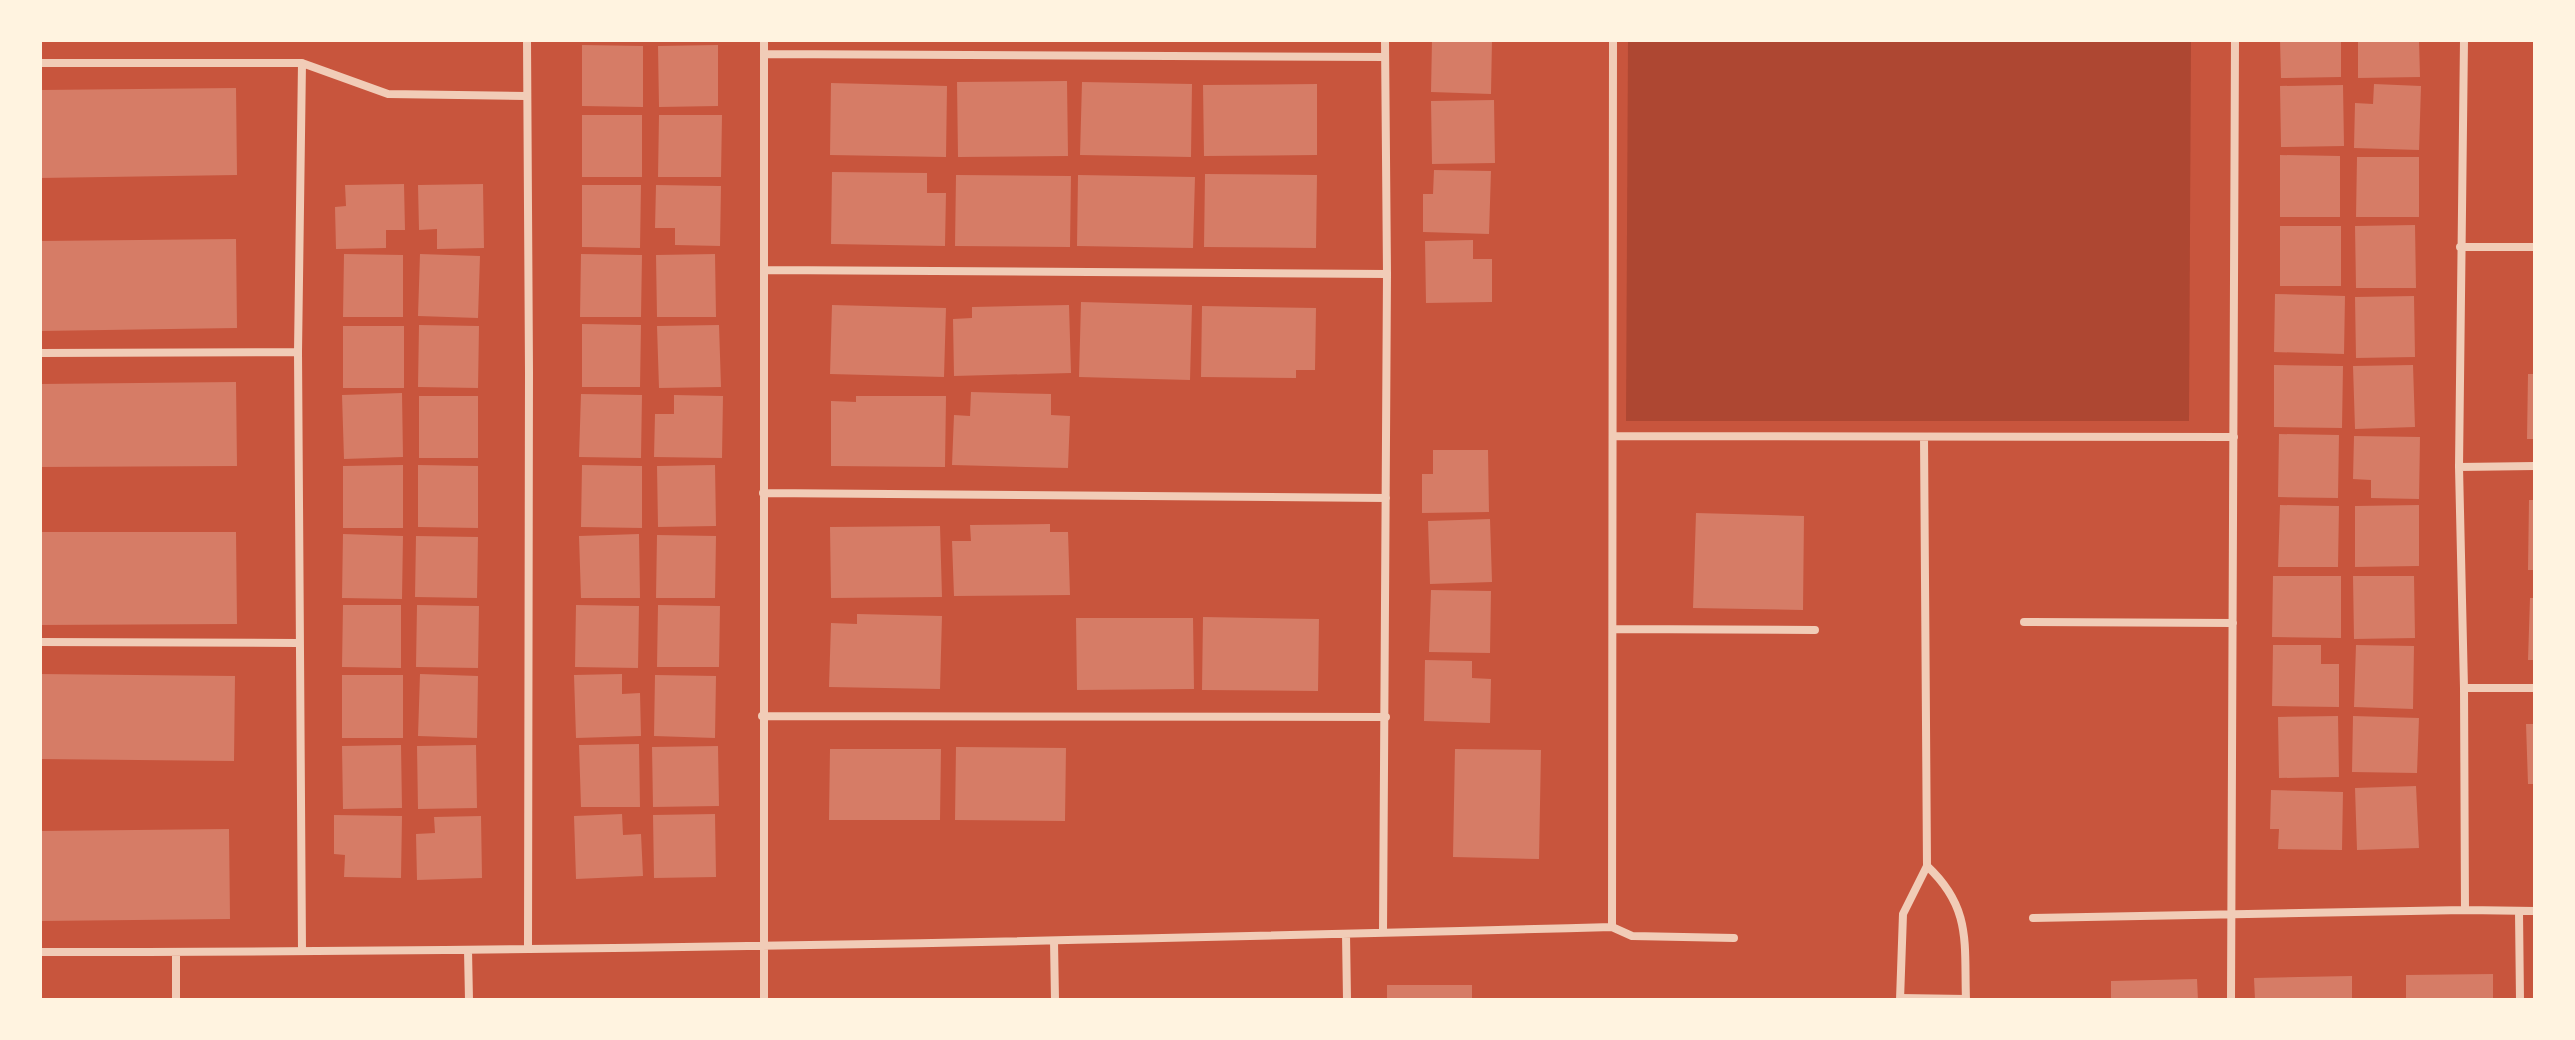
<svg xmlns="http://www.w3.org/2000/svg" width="2575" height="1040" font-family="'Source Sans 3',sans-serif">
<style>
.green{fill:#ae4732}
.building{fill:#d67c66}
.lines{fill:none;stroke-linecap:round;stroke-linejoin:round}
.service{stroke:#f1ccb7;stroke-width:6}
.minor{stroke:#f1ccb7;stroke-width:8}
</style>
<rect width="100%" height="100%" fill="#c8553d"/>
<path class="green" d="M 1628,40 L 2191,40 L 2189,421 L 1626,421 Z"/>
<path class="building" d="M 1432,40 L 1492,40 L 1491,94 L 1431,92 Z
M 2280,40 L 2341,40 L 2341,77 L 2281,78 Z
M 2358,40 L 2419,40 L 2420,77 L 2358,78 Z
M 582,45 L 643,46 L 643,107 L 582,106 Z
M 718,45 L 718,106 L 659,107 L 658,46 Z
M 1067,81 L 1068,156 L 958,157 L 957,82 Z
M 1082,82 L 1192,84 L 1191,157 L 1080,155 Z
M 831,83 L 947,86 L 946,157 L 830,155 Z
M 1317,84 L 1317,155 L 1204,156 L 1203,85 Z
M 2374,84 L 2421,86 L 2419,150 L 2354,148 L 2355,103 L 2373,104 Z
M 2343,85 L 2344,146 L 2281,147 L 2280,86 Z
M 236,88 L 237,175 L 40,178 L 40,90 Z
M 1494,100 L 1495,163 L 1432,164 L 1431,101 Z
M 582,115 L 642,115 L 642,177 L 582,177 Z
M 659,115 L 722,115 L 721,177 L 658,177 Z
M 2280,155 L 2340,156 L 2340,217 L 2280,217 Z
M 2357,157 L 2419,157 L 2419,217 L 2356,217 Z
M 1434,170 L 1491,171 L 1489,234 L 1423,232 L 1423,194 L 1433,194 Z
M 832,172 L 927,173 L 927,193 L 946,193 L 945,246 L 831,244 Z
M 1205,174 L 1317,175 L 1316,248 L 1204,247 Z
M 956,175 L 1071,176 L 1070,247 L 955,246 Z
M 1078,175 L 1195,177 L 1193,248 L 1077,246 Z
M 404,184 L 405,230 L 386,230 L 386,248 L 336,249 L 335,207 L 346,206 L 345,185 Z
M 483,184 L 484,248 L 437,249 L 437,229 L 419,230 L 418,185 Z
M 582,185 L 641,185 L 640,248 L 582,247 Z
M 656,185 L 721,186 L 720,246 L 675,245 L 675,228 L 655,228 Z
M 2415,225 L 2416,288 L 2356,288 L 2355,226 Z
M 2280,226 L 2341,226 L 2341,286 L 2280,286 Z
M 236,239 L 237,328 L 40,331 L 40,241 Z
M 1473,240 L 1473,259 L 1492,259 L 1492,302 L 1426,303 L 1425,241 Z
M 344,254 L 403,255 L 403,317 L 343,317 Z
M 420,254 L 480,256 L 478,318 L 418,316 Z
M 581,254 L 642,255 L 641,317 L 580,317 Z
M 715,254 L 716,317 L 657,317 L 656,255 Z
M 2275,294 L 2345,296 L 2344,354 L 2274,352 Z
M 2414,296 L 2415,357 L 2356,358 L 2355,297 Z
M 1081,302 L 1192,305 L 1190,380 L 1079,377 Z
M 832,305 L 946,308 L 944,377 L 830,374 Z
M 1069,305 L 1071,373 L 954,376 L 953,319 L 972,318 L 972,307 Z
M 1202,306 L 1316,308 L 1315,370 L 1296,370 L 1296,378 L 1201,377 Z
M 582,324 L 641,325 L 640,387 L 582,387 Z
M 419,325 L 479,326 L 478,388 L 418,387 Z
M 719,325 L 721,387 L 659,388 L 657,326 Z
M 343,326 L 404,326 L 404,388 L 343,388 Z
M 2274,365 L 2343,366 L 2342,428 L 2274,427 Z
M 2413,365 L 2415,427 L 2355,429 L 2353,366 Z
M 2528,374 L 2535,374 L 2535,439 L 2527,439 Z
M 236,382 L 237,466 L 40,467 L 40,384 Z
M 971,392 L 1051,394 L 1051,415 L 1070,416 L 1068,468 L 952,465 L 954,415 L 970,416 Z
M 402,393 L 403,457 L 344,459 L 342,395 Z
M 581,394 L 642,395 L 641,458 L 579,457 Z
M 674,395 L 723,396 L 722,458 L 654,457 L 655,414 L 674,414 Z
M 419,396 L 478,396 L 478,458 L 419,458 Z
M 856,396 L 946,396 L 945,467 L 831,466 L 831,401 L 856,402 Z
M 2279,434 L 2339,435 L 2338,498 L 2278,497 Z
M 2354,436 L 2420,437 L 2419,499 L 2371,498 L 2371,480 L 2353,479 Z
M 1433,450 L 1488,450 L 1489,512 L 1422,513 L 1422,474 L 1433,474 Z
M 403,465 L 403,528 L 343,528 L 343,466 Z
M 418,465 L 478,466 L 478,528 L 418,527 Z
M 582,465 L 642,466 L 642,528 L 581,527 Z
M 715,465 L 716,526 L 658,527 L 657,466 Z
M 2529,500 L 2535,500 L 2535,570 L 2528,570 Z
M 2280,505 L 2339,506 L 2338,567 L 2278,567 Z
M 2419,505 L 2419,566 L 2355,567 L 2355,506 Z
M 1696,513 L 1804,516 L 1803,610 L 1693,608 Z
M 1490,519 L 1492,582 L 1430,584 L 1428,521 Z
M 1050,524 L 1050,532 L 1068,532 L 1070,595 L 954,596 L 952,541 L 971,541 L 970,525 Z
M 940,526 L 942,597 L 831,598 L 830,527 Z
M 40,532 L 236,532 L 237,624 L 40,625 Z
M 343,534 L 403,536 L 402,599 L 342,598 Z
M 639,534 L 640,598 L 581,598 L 579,536 Z
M 657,535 L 716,536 L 715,598 L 656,598 Z
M 416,536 L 478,537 L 477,598 L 415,597 Z
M 2273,576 L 2341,576 L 2341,638 L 2272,637 Z
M 2353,576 L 2414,576 L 2415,638 L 2354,639 Z
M 1431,590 L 1491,591 L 1490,653 L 1429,652 Z
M 2530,598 L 2535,598 L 2535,660 L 2528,660 Z
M 343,605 L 401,605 L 401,668 L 342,667 Z
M 417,605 L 479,606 L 478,668 L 416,667 Z
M 576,605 L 639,606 L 638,668 L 575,667 Z
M 658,605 L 720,606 L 719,667 L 657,667 Z
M 857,614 L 942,616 L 940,689 L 829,687 L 831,623 L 857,624 Z
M 1203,617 L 1319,619 L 1318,691 L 1202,690 Z
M 1076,618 L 1193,618 L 1194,689 L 1077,690 Z
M 2273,645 L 2321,645 L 2321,664 L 2339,664 L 2339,707 L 2272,706 Z
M 2356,645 L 2414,646 L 2413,709 L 2354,707 Z
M 1425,660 L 1472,661 L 1472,678 L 1491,679 L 1490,723 L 1424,721 Z
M 40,674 L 235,676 L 234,761 L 40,759 Z
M 420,674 L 478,676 L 477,738 L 418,736 Z
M 622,674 L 622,694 L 640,693 L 641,736 L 576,738 L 574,675 Z
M 342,675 L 403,675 L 403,738 L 342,738 Z
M 655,675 L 716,676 L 715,738 L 654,736 Z
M 2338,716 L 2339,777 L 2279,778 L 2278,717 Z
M 2353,716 L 2419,718 L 2417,773 L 2352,772 Z
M 2526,724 L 2535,724 L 2535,784 L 2528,784 Z
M 639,744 L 640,807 L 581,807 L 579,745 Z
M 401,745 L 402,808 L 343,809 L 342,746 Z
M 476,745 L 477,808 L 418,809 L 417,746 Z
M 718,746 L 719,806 L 653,807 L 652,747 Z
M 956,747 L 1066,748 L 1065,821 L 955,820 Z
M 830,749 L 941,749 L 940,820 L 829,820 Z
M 1455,749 L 1541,750 L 1539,859 L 1453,857 Z
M 2416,786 L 2419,848 L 2357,850 L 2355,788 Z
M 2271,790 L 2343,792 L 2342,850 L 2278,849 L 2279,829 L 2270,829 Z
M 622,814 L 623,835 L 641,834 L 643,876 L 576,879 L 574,816 Z
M 715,814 L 716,877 L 654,878 L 653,815 Z
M 334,815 L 402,816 L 401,878 L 344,877 L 345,855 L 334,854 Z
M 481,816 L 482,878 L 417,880 L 416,834 L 435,833 L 434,817 Z
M 229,829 L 230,919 L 40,921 L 40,831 Z
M 2493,974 L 2493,1000 L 2406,1000 L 2406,975 Z
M 2352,976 L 2352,1000 L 2255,1000 L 2254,978 Z
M 2197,979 L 2198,1000 L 2111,1000 L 2111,981 Z
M 1387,985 L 1472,985 L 1472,1000 L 1387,1000 Z"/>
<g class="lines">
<path class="service" d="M 1900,997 L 1966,998"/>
<path class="minor" d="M 527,40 L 529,372 L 528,948
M 2464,40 L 2459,467 L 2464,688 L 2465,910
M 764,54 L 1385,57
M 40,63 L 302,63 L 388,94 L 526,96
M 2460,247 L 2535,247
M 766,270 L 1387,274
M 40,353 L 298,352
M 1613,436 L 2234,437
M 2459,467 L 2535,466
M 763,493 L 1386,498
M 2024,622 L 2233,623
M 1614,629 L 1815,630
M 40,642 L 298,643
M 2464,688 L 2535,688
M 762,716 L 1386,717
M 1927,866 C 1972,908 1964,943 1966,1000
M 2519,912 L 2520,1000
M 2033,918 L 2465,910 L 2535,911
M 1612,927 L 1613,40
M 1383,933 L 1387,274 L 1385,40
M 1346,934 L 1347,1000
M 1054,941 L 1055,1000
M 302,950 L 298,352 L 302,63
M 468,950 L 469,1000
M 40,952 C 564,952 1088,941 1612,927 L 1632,936 L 1734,938
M 176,952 L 176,1000
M 764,1000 L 764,40
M 1900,1000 L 1903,914 L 1927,866 L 1924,437
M 2231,1000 L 2235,40"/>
</g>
<rect width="2575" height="1040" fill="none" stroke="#fff3e0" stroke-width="84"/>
</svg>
